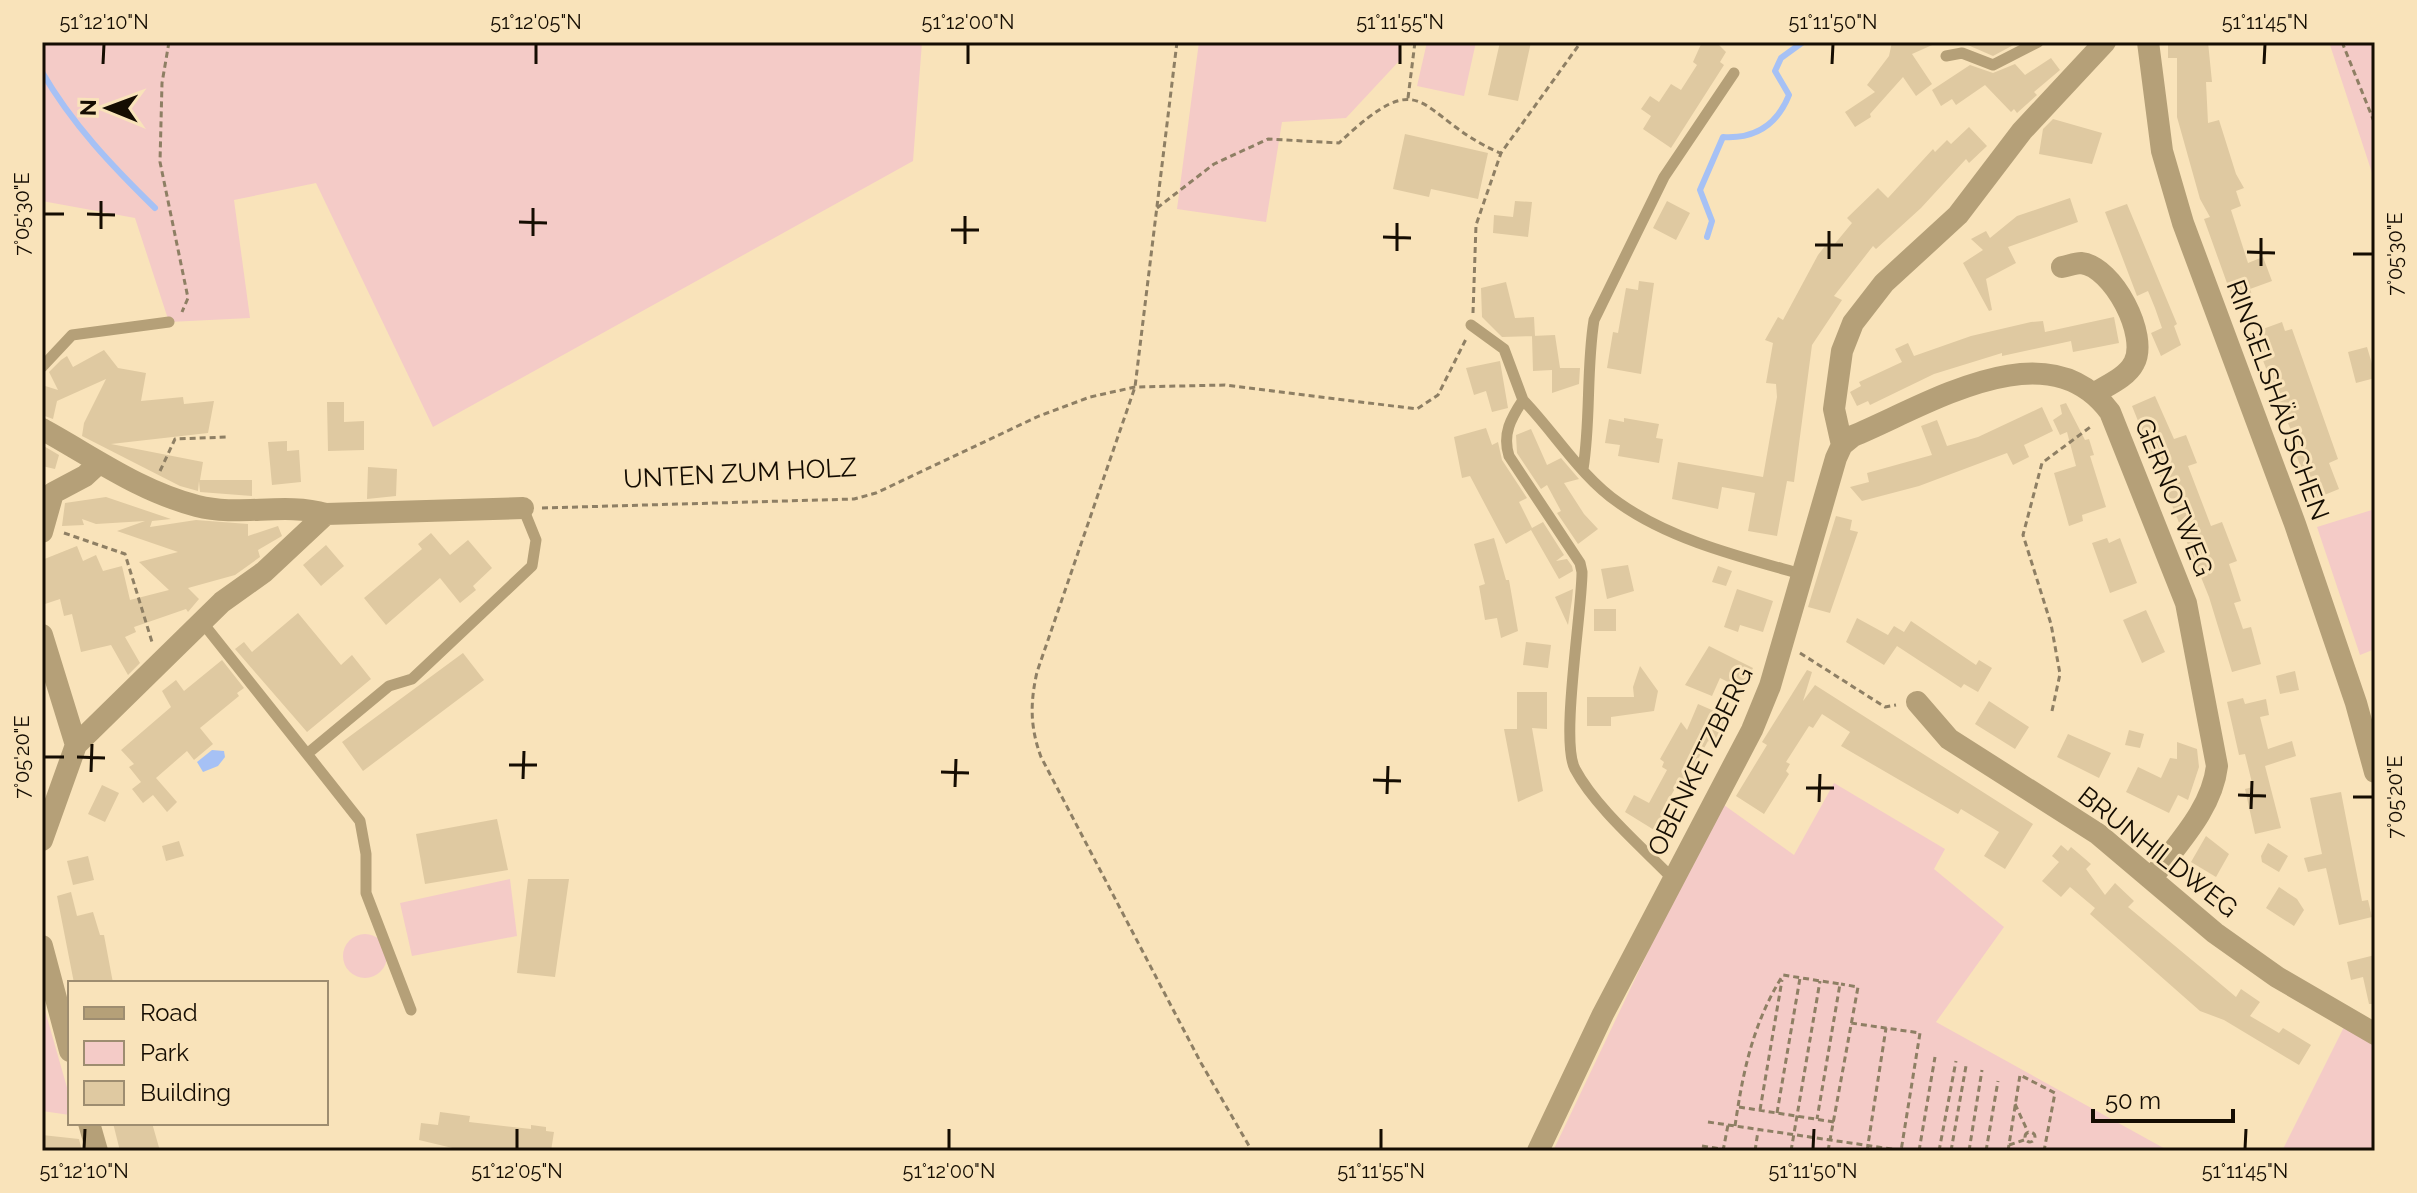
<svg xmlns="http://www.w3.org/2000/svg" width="2417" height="1193" font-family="Raleway,sans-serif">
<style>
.green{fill:#f4cbc7}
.water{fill:#a6c1f5}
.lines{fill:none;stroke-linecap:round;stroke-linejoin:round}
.stream{stroke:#a6c1f5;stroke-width:6}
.building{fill:#dfc9a1}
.path{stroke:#8e7f64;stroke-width:3;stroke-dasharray:6 4;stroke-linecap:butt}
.lane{stroke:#b5a078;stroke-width:11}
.street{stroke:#b5a078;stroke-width:22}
.ticks{fill:none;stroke:#150d02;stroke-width:3}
.labels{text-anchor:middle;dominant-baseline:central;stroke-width:6;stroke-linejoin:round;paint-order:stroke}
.street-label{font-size:26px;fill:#150d02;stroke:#f9e3ba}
.neatline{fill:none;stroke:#150d02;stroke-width:3}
.ticks-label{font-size:20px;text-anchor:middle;fill:#150d02}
</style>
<rect width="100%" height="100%" fill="#f9e3ba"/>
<path class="green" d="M 42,42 L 922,42 L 913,161 L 433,427 L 316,183 L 234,200 L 250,318 L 169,322 L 135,218 L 42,201 Z
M 1199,42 L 1401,42 L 1401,59 L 1346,118 L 1282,122 L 1266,222 L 1177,209 Z
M 1427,42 L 1476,42 L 1464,96 L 1417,86 Z
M 2329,42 L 2375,42 L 2375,182 Z
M 2375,509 L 2375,649 L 2360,655 L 2317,527 Z
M 1834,783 L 1945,849 L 1934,869 L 2004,927 L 1936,1022 L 2169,1151 L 1553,1151 L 1677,891 L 1724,805 L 1794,855 Z
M 510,879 L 517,936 L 412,956 L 400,903 Z
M343 956a22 22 0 1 1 44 0a22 22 0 1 1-44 0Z
M 42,1000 L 70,1098 L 70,1115 L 42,1111 Z
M 2344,1027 L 2375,1045 L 2375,1151 L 2282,1151 Z"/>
<path class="water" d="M 212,750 L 224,751 L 225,757 L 218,766 L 203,772 L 197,762 Z"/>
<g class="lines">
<path class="stream" d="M 42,72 C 72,124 112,166 155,208
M 1707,237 L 1712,221 L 1700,190 L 1723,137 C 1755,139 1777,125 1789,95 L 1775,71 L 1781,58 L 1803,42"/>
</g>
<path class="building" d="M 1500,42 L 1531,42 L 1518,101 L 1488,95 Z
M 1702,42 L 1716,42 L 1726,52 L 1720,62 L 1724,65 L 1671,148 L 1643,129 L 1651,116 L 1641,109 L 1650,96 L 1659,102 L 1671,84 L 1681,90 L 1697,65 L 1693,62 Z
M 1892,42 L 1939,42 L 1912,54 L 1932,84 L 1916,96 L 1903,77 L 1870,114 L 1871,117 L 1855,127 L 1845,112 L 1875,92 L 1867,85 L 1889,56 Z
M 1961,42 L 2019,42 L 1993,56 Z
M 2168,42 L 2208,42 L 2212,82 L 2206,82 L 2208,123 L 2219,120 L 2236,174 L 2244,188 L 2236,191 L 2241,206 L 2231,210 L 2248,263 L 2263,257 L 2272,281 L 2250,289 L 2254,301 L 2237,311 L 2204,219 L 2210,217 L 2200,199 L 2177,117 L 2177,58 L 2168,58 Z
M 2051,58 L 2060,70 L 2034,92 L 2037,95 L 2017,113 L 2014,109 L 2011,112 L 1985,85 L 1956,105 L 1952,99 L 1941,106 L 1932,90 L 1970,65 L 1993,73 L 2015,64 L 2025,75 Z
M 2053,119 L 2102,133 L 2092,164 L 2039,154 L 2043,129 Z
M 1969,127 L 1987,146 L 1969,163 L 1966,159 L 1921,208 L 1876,249 L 1873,246 L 1834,296 L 1842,300 L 1812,345 L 1794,482 L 1787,481 L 1777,536 L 1748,531 L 1755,493 L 1722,487 L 1718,509 L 1672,499 L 1678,462 L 1763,477 L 1777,397 L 1776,384 L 1766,383 L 1773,343 L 1765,340 L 1778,317 L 1783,320 L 1818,255 L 1828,242 L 1833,246 L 1852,223 L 1847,218 L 1878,188 L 1888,198 L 1933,149 L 1935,152 L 1947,140 L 1951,144 Z
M 1405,134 L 1488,153 L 1478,199 L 1431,189 L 1429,197 L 1393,189 Z
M 2070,198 L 2078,222 L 2008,247 L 2016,263 L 1986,279 L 1992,310 L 1989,311 L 1963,263 L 1983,250 L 1971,239 L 1986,231 L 1990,238 L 2017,216 Z
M 1515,201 L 1532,202 L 1528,237 L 1493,233 L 1494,215 L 1513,217 Z
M 1667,201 L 1690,213 L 1676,240 L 1653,228 Z
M 2127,204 L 2177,324 L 2174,326 L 2181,345 L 2161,356 L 2151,333 L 2162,328 L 2155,308 L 2148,291 L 2137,296 L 2105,212 Z
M 1639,281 L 1654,283 L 1641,374 L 1607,368 L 1613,332 L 1618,333 L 1626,288 L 1638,290 Z
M 1506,282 L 1515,318 L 1534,317 L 1535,336 L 1502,337 L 1482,317 L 1481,288 Z
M 2114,317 L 2119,343 L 2073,352 L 2071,341 L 2002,356 L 2002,353 L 1934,374 L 1870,405 L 1868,401 L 1857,406 L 1850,392 L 1861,386 L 1859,382 L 1902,362 L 1895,349 L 1908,343 L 1914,356 L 1971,336 L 2031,322 L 2043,321 L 2045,332 Z
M 2282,322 L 2285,331 L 2292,329 L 2338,459 L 2329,463 L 2339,489 L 2317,498 L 2307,472 L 2303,473 L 2294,449 L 2298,448 L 2252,333 Z
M 1555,335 L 1560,368 L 1580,368 L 1579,384 L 1552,393 L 1552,370 L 1533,371 L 1532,336 Z
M 2367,347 L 2372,364 L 2375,363 L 2375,378 L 2356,383 L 2348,352 Z
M 104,350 L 118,368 L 146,373 L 141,401 L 183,397 L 184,404 L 214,401 L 208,433 L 111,444 L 203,462 L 200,480 L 252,480 L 252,496 L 200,492 L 199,481 L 198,491 L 180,486 L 82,436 L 84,423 L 106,379 L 57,401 L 53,419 L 42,415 L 42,385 L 58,390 L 49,372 L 61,360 L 67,356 L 73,367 Z
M 1500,361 L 1508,408 L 1492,412 L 1486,391 L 1474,395 L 1466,368 Z
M 2155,396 L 2174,439 L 2186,435 L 2197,463 L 2188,466 L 2211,526 L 2222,522 L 2237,561 L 2229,564 L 2241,601 L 2234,603 L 2243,629 L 2251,627 L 2261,664 L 2232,672 L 2209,597 L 2132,406 Z
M 327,402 L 344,402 L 344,422 L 364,421 L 364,450 L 328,451 Z
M 2066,403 L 2085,440 L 2089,439 L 2094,455 L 2090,456 L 2106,507 L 2082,515 L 2083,521 L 2069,526 L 2054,473 L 2076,466 L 2067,432 L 2060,435 L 2053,420 L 2062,414 L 2060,405 Z
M 2042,407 L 2053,431 L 2024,445 L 2029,457 L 2013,465 L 2007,453 L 1919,486 L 1862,501 L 1850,487 L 1869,482 L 1867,473 L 1932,455 L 1921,426 L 1937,420 L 1947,446 L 1978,437 Z
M 1624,418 L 1659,424 L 1656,438 L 1663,439 L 1659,463 L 1618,456 L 1620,445 L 1605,443 L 1609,419 L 1624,422 Z
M 1486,428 L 1492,445 L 1498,442 L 1502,460 L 1527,498 L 1519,502 L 1532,528 L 1543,522 L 1564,555 L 1556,561 L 1567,559 L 1572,566 L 1573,571 L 1559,579 L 1531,530 L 1506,544 L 1470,476 L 1462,478 L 1454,437 Z
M 1531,429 L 1547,465 L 1561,458 L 1579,479 L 1564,483 L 1584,514 L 1598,529 L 1578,544 L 1557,513 L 1561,511 L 1547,485 L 1541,489 L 1517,453 L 1516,435 Z
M 287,441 L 287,451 L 299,450 L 301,482 L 272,485 L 268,442 Z
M 42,445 L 59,455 L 55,469 L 42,466 Z
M 368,467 L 397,469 L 396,496 L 367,499 Z
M 106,497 L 171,519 L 152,521 L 150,527 L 196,520 L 248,524 L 248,536 L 278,526 L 282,536 L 258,550 L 260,557 L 235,575 L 188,588 L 199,599 L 188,612 L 186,609 L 134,627 L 136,632 L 125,637 L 140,663 L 128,675 L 111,645 L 81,652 L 72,614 L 64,616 L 60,599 L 42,605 L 42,560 L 77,546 L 83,561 L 96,555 L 103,571 L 122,566 L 130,600 L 169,590 L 139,562 L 178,552 L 117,531 L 145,521 L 96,524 L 82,519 L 84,525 L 62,526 L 65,503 Z
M 1836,516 L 1852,520 L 1850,530 L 1858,532 L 1830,613 L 1808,607 Z
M 431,533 L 450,555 L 468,540 L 492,568 L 473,586 L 476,590 L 460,603 L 440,578 L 386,625 L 364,598 L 422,549 L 418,544 Z
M 1494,538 L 1506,580 L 1509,580 L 1518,631 L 1501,638 L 1497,618 L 1485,620 L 1479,586 L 1485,584 L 1474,544 Z
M 2107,538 L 2109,543 L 2120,538 L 2137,583 L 2110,593 L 2092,543 Z
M 326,545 L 344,566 L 321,586 L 303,565 Z
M 1628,565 L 1634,591 L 1607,599 L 1601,569 Z
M 1718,566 L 1732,571 L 1726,586 L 1712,582 Z
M 1573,589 L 1572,600 L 1568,625 L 1555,597 Z
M 1737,589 L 1773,601 L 1763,632 L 1740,625 L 1738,632 L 1724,627 Z
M 1594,609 L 1616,609 L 1616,631 L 1594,631 Z
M 2146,610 L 2165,652 L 2142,663 L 2123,620 Z
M 298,613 L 341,665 L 352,655 L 371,679 L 307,732 L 235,649 L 244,642 L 252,652 Z
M 1857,618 L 1888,635 L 1894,626 L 1904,632 L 1911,621 L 1976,665 L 1979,660 L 1992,668 L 1978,692 L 1964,684 L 1961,688 L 1897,646 L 1884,665 L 1846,642 Z
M 1526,642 L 1551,645 L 1548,668 L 1523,665 Z
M 1709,646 L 1753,668 L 1742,689 L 1720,678 L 1712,696 L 1685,685 Z
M 463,653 L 484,680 L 363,771 L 342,742 Z
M 222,660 L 244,688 L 237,693 L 239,696 L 200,728 L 213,744 L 194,760 L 187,751 L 156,778 L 177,802 L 167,812 L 153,795 L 143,803 L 132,789 L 141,782 L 129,767 L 134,764 L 121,750 L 171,707 L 162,691 L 176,680 L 184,691 Z
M 1640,666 L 1658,691 L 1654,711 L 1611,717 L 1611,726 L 1587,726 L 1587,697 L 1634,697 L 1633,687 Z
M 1807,670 L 1812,672 L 1803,701 L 1815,685 L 2033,824 L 2005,869 L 1984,856 L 1999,832 L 1961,809 L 1958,814 L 1841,746 L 1850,732 L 1822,714 L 1813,728 L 1809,726 L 1786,762 L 1790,764 L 1786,771 L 1789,774 L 1764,814 L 1736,796 L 1767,745 L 1762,742 Z
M 2295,671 L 2299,690 L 2280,694 L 2276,676 Z
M 1517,692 L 1547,692 L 1547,729 L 1532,728 L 1543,791 L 1518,802 L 1504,729 L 1517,729 Z
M 2243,698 L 2245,704 L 2266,699 L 2269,715 L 2260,717 L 2268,749 L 2292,741 L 2296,756 L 2265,766 L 2281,828 L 2255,834 L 2245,789 L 2253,787 L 2245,754 L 2239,755 L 2227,702 Z
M 1989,701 L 2029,727 L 2015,749 L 1975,724 Z
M 1698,704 L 1728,717 L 1715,744 L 1708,741 L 1686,781 L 1681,778 L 1665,806 L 1671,809 L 1659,833 L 1625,812 L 1634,795 L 1649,803 L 1667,770 L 1662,767 L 1664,762 L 1660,759 L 1681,722 L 1687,730 Z
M 2129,730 L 2144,734 L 2140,748 L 2125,745 Z
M 2068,734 L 2111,753 L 2099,778 L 2057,757 Z
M 2177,742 L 2197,749 L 2199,767 L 2188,800 L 2178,795 L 2169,813 L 2126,792 L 2138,767 L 2161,778 L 2170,758 L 2177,759 Z
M 102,785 L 119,793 L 105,822 L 88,814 Z
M 2341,792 L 2362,901 L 2368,900 L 2372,917 L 2339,925 L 2326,868 L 2308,872 L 2304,858 L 2322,854 L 2310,798 Z
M 497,819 L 508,870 L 425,884 L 416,834 Z
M 2206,836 L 2229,854 L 2216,877 L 2191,862 Z
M 179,841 L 184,856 L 166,861 L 162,846 Z
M 2268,843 L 2288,856 L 2279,872 L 2262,862 L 2261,856 Z
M 2061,845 L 2068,851 L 2071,847 L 2091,864 L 2086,869 L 2105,895 L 2115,883 L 2134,901 L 2128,907 L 2204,970 L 2236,997 L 2241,989 L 2260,1002 L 2250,1016 L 2279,1033 L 2283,1028 L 2311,1045 L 2299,1065 L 2224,1020 L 2200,1011 L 2090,914 L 2095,908 L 2070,887 L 2061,897 L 2042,881 L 2059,862 L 2052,856 Z
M 88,856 L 94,880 L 73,885 L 67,861 Z
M 528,879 L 569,879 L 555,977 L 517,973 Z
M 2279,887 L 2297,899 L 2304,910 L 2294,926 L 2266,908 Z
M 71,892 L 77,916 L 93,912 L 100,935 L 104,935 L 113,983 L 74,983 L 57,896 Z
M 2375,955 L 2375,1004 L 2369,1004 L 2363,977 L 2351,980 L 2347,962 Z
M 440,1112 L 470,1116 L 469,1122 L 531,1129 L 531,1125 L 546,1127 L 546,1131 L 554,1132 L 551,1151 L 465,1151 L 419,1140 L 421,1123 L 438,1125 Z
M 113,1123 L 152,1123 L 160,1151 L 120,1151 Z
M 42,1135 L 79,1139 L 82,1151 L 42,1151 Z"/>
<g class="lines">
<path class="path" d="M 169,42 L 162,83 L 160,162 L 188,298 L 182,312
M 1177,42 L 1135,387 L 1037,672 C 1030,703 1030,727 1041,757 L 1201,1063 L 1252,1151
M 2342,42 L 2375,124
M 1408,98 L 1415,42
M 1157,208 L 1214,164 L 1268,139 L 1339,143 C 1428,59 1415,116 1500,153
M 1473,313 L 1476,225 L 1501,153 L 1581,42
M 160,471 L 175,439 L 228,437
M 542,508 L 854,499 L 876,493 L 1039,416 L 1090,397 L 1135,387 L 1225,385 L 1417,409 L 1438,395 L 1466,339
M 64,533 L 125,554 L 152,642
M 1800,653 L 1885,707 L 1896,705
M 2052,711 L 2060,674 L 2051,624 L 2023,535 L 2042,463 L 2093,425
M 1851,1023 L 1920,1033 L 1901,1151
M 2015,1104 L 2028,1132
M 1739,1107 L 1834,1122
M 1760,1110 L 1782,980
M 1777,1113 L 1800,978
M 1708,1122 L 1905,1151
M 1735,1126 C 1743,1071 1753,1023 1783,975 L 1840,984 L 1817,1119
M2025 1137a5 5 0 1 1 10 0a5 5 0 1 1-10 0Z
M 2009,1145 L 2024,1140
M 1702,1146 L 1734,1151
M 1723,1151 L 1728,1125
M 1755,1151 L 1758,1131
M 1791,1151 L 1820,981
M 1828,1151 L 1858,987 L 1841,984
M 1867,1151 L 1886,1028
M 1919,1151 L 1935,1057
M 1939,1151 L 1956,1061
M 1951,1151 L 1966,1066
M 1969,1151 L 1982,1070
M 1986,1151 L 1998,1081
M 2008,1151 L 2020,1075 L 2055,1093 L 2044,1151"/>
<path class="lane" d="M 1946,56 L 1962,53 L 1993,65 L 2038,42
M 1471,325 L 1504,349 L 1523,400
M 42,367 L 72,335 L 169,322
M 1583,469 C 1591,420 1586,370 1594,320 L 1664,177 L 1734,73
M 202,622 L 307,754 L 389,686 L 412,679 L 532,566 L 536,540 L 523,508
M 307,754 L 360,821 L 366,854 L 366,893 L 411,1010
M 1673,879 C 1643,848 1595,807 1575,769 C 1560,742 1582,612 1582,572 L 1580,563 L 1509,456 C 1502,434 1511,418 1523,400 C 1555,433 1581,477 1619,503 C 1671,540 1741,557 1801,574"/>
<path class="street" d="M 2148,42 L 2162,151 L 2183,223 L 2295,524 L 2356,703 L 2375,772
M 2062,267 C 2068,266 2075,263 2081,263 C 2113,266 2149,336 2134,363 C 2127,377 2108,385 2095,393
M 42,429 C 93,457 139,491 197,506 C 239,517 284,502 326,514 L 523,508
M 1842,445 L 1834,409 L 1842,351 L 1853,323 L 1884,283 L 1958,215 L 2022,131 L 2105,42
M 42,532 L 53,493 L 85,476 L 98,464
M 42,635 L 76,745 L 222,602 L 264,572 L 326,514
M 1917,702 L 1949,739 L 2098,834 L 2215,933 L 2277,977 L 2375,1034
M 42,840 L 76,745
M 42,946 L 70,1051
M 89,1123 L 97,1151
M 1538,1151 L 1603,1014 L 1752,730 L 1770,686 L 1836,458 L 1842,445 L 1853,436 C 1928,405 2047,327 2110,412 L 2186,603 L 2217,766 C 2212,809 2178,843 2152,878"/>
</g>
<path class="ticks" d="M 103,64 L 104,44M 536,64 L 536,44M 968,64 L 968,44M 1400,64 L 1400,44M 1832,64 L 1833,44M 2264,64 L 2265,44M 44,214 L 64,214M 87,214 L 115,215M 519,222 L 547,223M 101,229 L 101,201M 951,230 L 979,230M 533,236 L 533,208M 1383,237 L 1411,238M 965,244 L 965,216M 1815,245 L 1843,245M 1397,251 L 1397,223M 2247,252 L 2275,253M 2353,254 L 2373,254M 1829,259 L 1829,231M 2261,266 L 2261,238M 44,757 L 64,757M 77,757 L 105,758M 509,765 L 537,765M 91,772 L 92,744M 941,772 L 969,773M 523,779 L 524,751M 1373,780 L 1401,781M 955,787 L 956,759M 1806,788 L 1834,788M 1387,794 L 1388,766M 2238,795 L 2266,796M 2353,797 L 2373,797M 1819,802 L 1820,774M 2251,809 L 2252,781M 84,1149 L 85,1129M 517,1149 L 517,1129M 949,1149 L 949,1129M 1381,1149 L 1381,1129M 1813,1149 L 1814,1129M 2245,1149 L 2246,1129"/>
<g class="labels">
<g class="street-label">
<text transform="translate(2278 400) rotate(70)">RINGELSHÄUSCHEN</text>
<text transform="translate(740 473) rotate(-3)">UNTEN ZUM HOLZ</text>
<text transform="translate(2174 497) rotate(68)">GERNOTWEG</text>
<text transform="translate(1700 761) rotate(-64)">OBENKETZBERG</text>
<text transform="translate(2158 852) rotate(38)">BRUNHILDWEG</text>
</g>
</g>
<rect width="2417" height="1193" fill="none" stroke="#f9e3ba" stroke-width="88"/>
<rect x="68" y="981" width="260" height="144" fill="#f9e3ba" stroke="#9e8d70" stroke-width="2"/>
<rect x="84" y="1007" width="40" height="12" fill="#b5a078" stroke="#9e8d70" stroke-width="2"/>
<text x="140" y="1021" font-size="24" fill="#150d02">Road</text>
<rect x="84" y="1041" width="40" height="24" fill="#f4cbc7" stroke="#9e8d70" stroke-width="2"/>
<text x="140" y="1061" font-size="24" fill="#150d02">Park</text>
<rect x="84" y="1081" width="40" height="24" fill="#dfc9a1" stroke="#9e8d70" stroke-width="2"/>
<text x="140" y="1101" font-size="24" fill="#150d02">Building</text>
<g transform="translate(108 108) rotate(271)" stroke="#f9e3ba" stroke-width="6" paint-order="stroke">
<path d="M0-6L14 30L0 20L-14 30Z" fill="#150d02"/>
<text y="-12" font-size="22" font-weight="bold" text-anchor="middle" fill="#150d02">N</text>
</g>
<path d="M2093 1109v12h140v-12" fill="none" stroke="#150d02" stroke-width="4"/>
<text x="2105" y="1109" font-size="24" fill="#150d02" stroke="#f9e3ba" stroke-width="6" paint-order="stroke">50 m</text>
<rect x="44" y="44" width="2329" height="1105" class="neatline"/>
<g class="ticks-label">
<text x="104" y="29">51°12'10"N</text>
<text x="536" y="29">51°12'05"N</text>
<text x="968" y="29">51°12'00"N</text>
<text x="1400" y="29">51°11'55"N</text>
<text x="1833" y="29">51°11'50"N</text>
<text x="2265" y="29">51°11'45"N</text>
<text transform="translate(22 214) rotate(-90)" y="7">7°05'30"E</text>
<text transform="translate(2395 254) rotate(-90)" y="7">7°05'30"E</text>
<text transform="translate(22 757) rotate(-90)" y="7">7°05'20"E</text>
<text transform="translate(2395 797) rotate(-90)" y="7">7°05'20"E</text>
<text x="84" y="1178">51°12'10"N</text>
<text x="517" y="1178">51°12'05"N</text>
<text x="949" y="1178">51°12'00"N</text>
<text x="1381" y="1178">51°11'55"N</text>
<text x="1813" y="1178">51°11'50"N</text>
<text x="2245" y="1178">51°11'45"N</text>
</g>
</svg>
